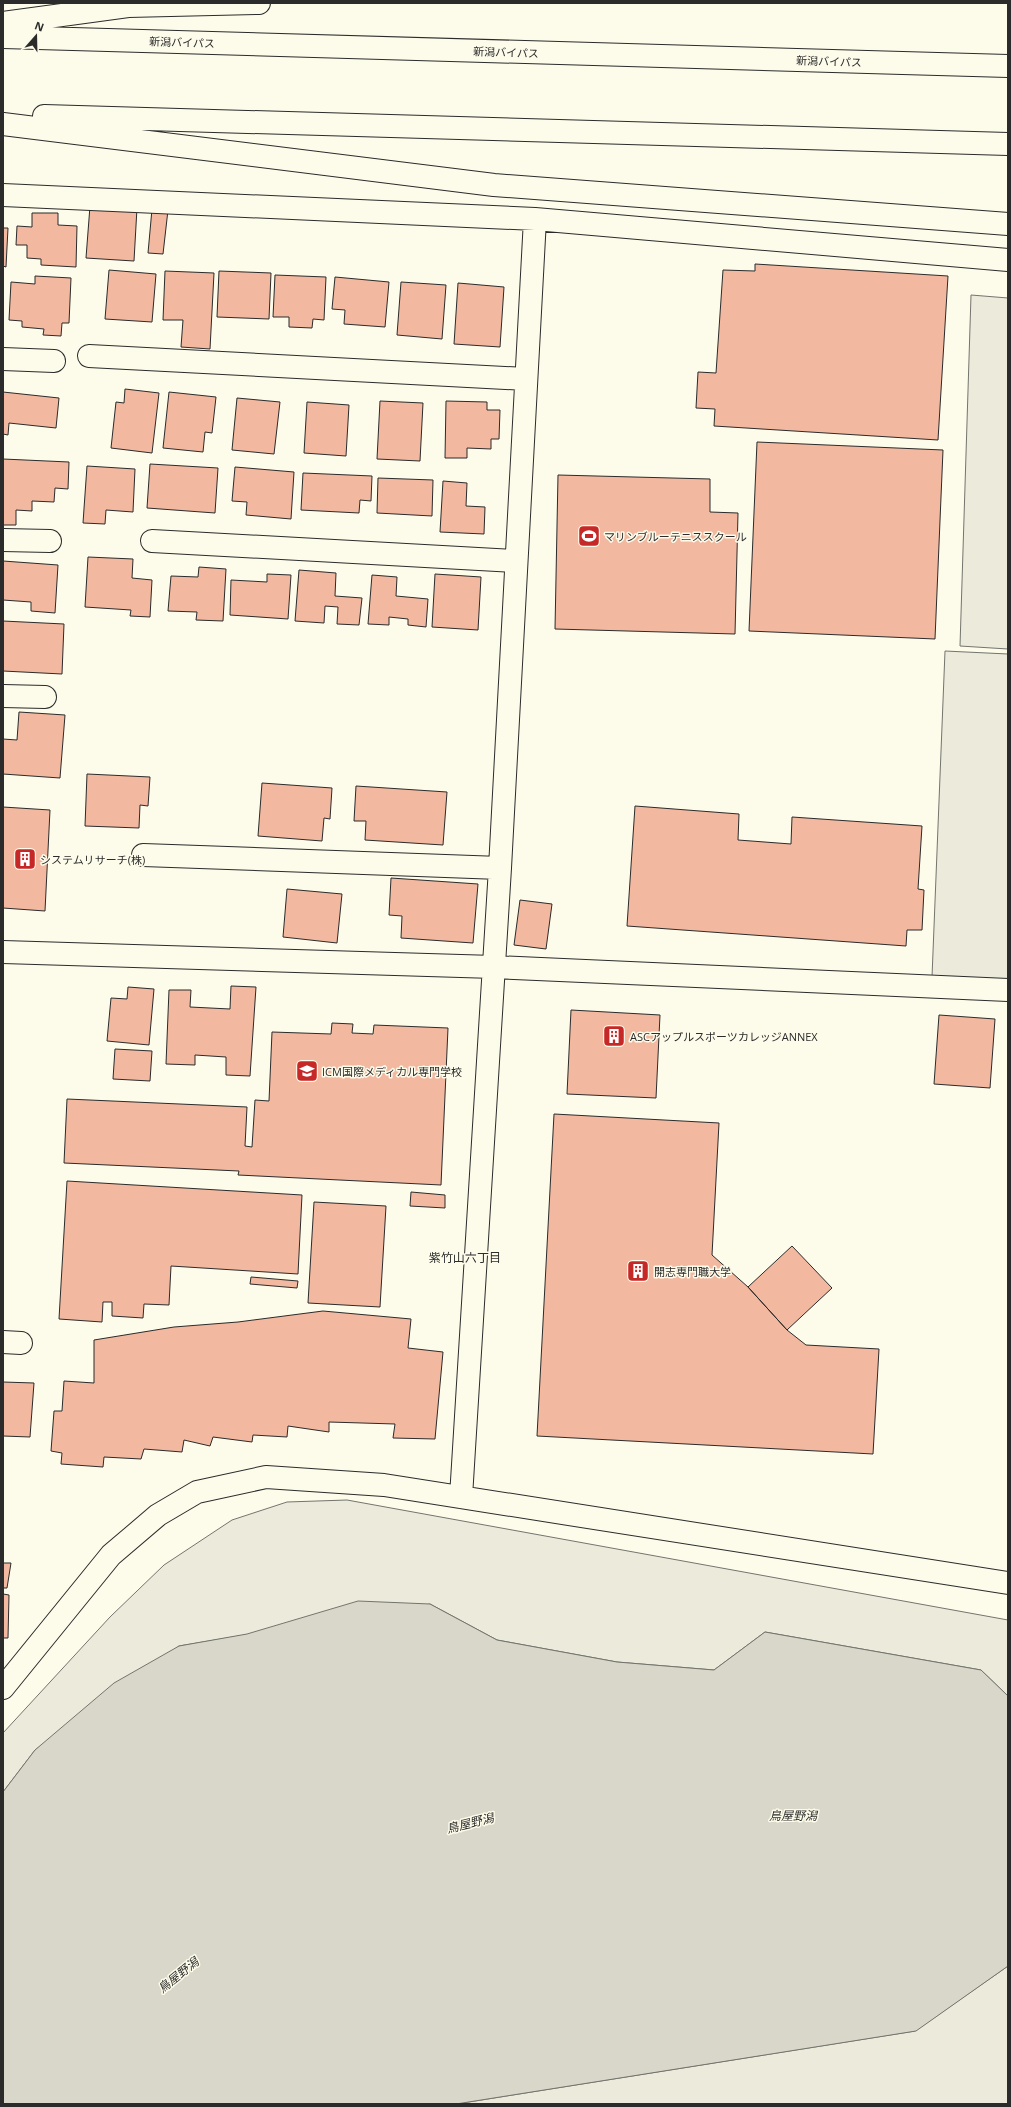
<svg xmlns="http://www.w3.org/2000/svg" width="1011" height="2107" font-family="'Open Sans','Noto Sans JP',sans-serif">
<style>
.green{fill:#ecebdb;stroke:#74746e}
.parking{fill:#eceadb;stroke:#74746e}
.water{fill:#d8d7c9;stroke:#74746e}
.building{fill:#f2b8a0;stroke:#2b2b2b}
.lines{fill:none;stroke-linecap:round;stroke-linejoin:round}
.minor-casing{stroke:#2b2b2b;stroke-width:24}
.highway-casing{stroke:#2b2b2b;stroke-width:24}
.minor{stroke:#fdfbea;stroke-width:22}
.highway{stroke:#fdfbea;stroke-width:22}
.labels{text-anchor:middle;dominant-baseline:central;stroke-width:3;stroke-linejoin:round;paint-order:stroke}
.street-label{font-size:11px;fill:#2b2b2b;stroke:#fdfbea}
.poi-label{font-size:11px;fill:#2b2b2b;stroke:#fdfbea;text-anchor:start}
.neighbourhood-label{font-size:12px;fill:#2b2b2b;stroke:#fdfbea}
.water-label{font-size:12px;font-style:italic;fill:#2b2b2b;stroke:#fdfbea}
</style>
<rect width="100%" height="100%" fill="#fdfbea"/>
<path class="green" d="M 347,1500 L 1008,1620 L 1008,1696 L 981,1670 L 765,1632 L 714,1670 L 617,1662 L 497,1640 L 430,1604 L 179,1646 L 35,1750 L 3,1792 L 3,1733 L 110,1617 L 164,1565 L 232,1520 L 287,1502 Z
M 1008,1966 L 1008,2104 L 456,2104 L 915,2031 Z"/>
<path class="parking" d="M 971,295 L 1008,298 L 1008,649 L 960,646 Z
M 945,651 L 1008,654 L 1008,980 L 932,977 Z"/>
<path class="water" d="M 358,1601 L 430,1604 L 497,1640 L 617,1662 L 714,1670 L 765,1632 L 981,1670 L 1008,1696 L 1008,1966 L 916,2031 L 456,2104 L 3,2104 L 3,1792 L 35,1750 L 114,1683 L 179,1646 L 247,1634 Z"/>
<path class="building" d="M 90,206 L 137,208 L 134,261 L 86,258 Z
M 152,209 L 168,210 L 163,254 L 148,253 Z
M 32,213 L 58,213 L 58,225 L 77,226 L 76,267 L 41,265 L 41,259 L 27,258 L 27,245 L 16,245 L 17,226 L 32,227 Z
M 3,228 L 8,228 L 6,267 L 3,266 Z
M 755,264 L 948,276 L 938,440 L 714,426 L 715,409 L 696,408 L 698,372 L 716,373 L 723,270 L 755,271 Z
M 109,270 L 156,274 L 152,322 L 105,319 Z
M 165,271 L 214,273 L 210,349 L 181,347 L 183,320 L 163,320 Z
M 219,271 L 271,273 L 269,319 L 217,317 Z
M 275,275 L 326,277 L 324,320 L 313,319 L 312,328 L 289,327 L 289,317 L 273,317 Z
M 35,276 L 71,278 L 69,323 L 62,323 L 61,336 L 43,335 L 44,329 L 22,327 L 22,321 L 9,320 L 11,282 L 35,284 Z
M 335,277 L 389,282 L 385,327 L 344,324 L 345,310 L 332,309 Z
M 401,282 L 446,285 L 442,339 L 397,335 Z
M 458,283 L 504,287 L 500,347 L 454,344 Z
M 125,389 L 159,393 L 152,453 L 111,448 L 116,402 L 124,403 Z
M 3,392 L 59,398 L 56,428 L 9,423 L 8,435 L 3,434 Z
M 169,392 L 216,397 L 212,433 L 205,432 L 203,452 L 163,448 Z
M 237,398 L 280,402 L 274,454 L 232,450 Z
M 380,401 L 423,403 L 420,461 L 377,459 Z
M 446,401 L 487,402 L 487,410 L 500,410 L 499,439 L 491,439 L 491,449 L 467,448 L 467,458 L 445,458 Z
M 307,402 L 349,405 L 346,456 L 304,453 Z
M 757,442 L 943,450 L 935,639 L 749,631 Z
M 3,459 L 69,462 L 68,489 L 55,488 L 54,502 L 32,501 L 32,511 L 16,510 L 16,525 L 3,525 Z
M 150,464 L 218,468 L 215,513 L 147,508 Z
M 87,466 L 135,469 L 133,512 L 106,510 L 105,524 L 83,523 Z
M 235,467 L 294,472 L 291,519 L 246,515 L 247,502 L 232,501 Z
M 303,473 L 372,476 L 371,501 L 360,500 L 359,513 L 301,510 Z
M 558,475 L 710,479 L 710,512 L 738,513 L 735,634 L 555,629 Z
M 378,478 L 433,480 L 432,516 L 377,513 Z
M 443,481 L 467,483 L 466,506 L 485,507 L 484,534 L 440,532 Z
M 88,557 L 133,559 L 132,578 L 152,580 L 150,617 L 130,616 L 131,610 L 85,607 Z
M 3,561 L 58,565 L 55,613 L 31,611 L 31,602 L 3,600 Z
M 199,567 L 226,569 L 223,621 L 196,620 L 197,612 L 168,611 L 171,576 L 198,577 Z
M 299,570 L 336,573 L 335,596 L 362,598 L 359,625 L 337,624 L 338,607 L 325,606 L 324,623 L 295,621 Z
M 267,574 L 291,575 L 288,619 L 230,615 L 231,580 L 267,582 Z
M 435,574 L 481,577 L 478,630 L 432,627 Z
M 372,575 L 397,577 L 396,596 L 428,599 L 426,627 L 408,625 L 408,619 L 389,617 L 389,625 L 368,624 Z
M 3,621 L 64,624 L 62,674 L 3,671 Z
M 19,712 L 65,715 L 60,778 L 3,774 L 3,739 L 17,740 Z
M 87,774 L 150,777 L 148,806 L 140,805 L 139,828 L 85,826 Z
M 262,783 L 332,788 L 330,819 L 324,818 L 322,841 L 258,836 Z
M 356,786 L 447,792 L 443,845 L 365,840 L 366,821 L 354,821 Z
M 635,806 L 739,814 L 738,840 L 791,844 L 792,817 L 922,826 L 918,889 L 924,890 L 922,930 L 907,930 L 906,946 L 627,926 Z
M 3,807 L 50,810 L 45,911 L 3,908 Z
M 391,878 L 478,884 L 473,943 L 401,938 L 402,916 L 389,915 Z
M 287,889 L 342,894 L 337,943 L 283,937 Z
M 520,900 L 552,904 L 546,949 L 514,945 Z
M 231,986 L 256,987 L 250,1076 L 226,1075 L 226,1057 L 195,1055 L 195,1065 L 166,1064 L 169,990 L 191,990 L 190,1007 L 230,1009 Z
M 128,987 L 154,989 L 149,1045 L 107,1041 L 111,998 L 127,999 Z
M 571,1010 L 660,1015 L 656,1098 L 567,1094 Z
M 939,1015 L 995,1019 L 990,1088 L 934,1084 Z
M 332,1023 L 353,1024 L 352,1033 L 373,1034 L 374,1025 L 448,1028 L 441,1185 L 238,1175 L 239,1171 L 64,1163 L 67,1099 L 247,1107 L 245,1146 L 252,1147 L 255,1100 L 269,1101 L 272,1032 L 331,1034 Z
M 115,1049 L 152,1051 L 150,1081 L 113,1079 Z
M 554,1114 L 719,1123 L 712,1255 L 748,1287 L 787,1330 L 806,1345 L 879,1349 L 873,1454 L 537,1436 Z
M 67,1181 L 302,1195 L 298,1274 L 171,1266 L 169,1305 L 144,1304 L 143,1318 L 112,1316 L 112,1302 L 103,1302 L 102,1322 L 59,1319 Z
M 411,1192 L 445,1195 L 445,1208 L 410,1206 Z
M 314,1202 L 386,1206 L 380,1307 L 308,1303 Z
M 792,1246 L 832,1288 L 787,1330 L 748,1287 Z
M 251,1277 L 298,1281 L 297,1288 L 250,1284 Z
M 323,1311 L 411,1319 L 408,1348 L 443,1352 L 435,1439 L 393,1438 L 395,1424 L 329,1422 L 329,1432 L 288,1426 L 287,1437 L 253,1435 L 252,1442 L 213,1437 L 210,1446 L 184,1440 L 182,1452 L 144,1449 L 141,1459 L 104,1457 L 103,1467 L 61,1464 L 62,1453 L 51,1451 L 54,1411 L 62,1411 L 64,1381 L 94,1383 L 94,1340 L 174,1327 L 238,1322 Z
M 3,1382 L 34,1383 L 30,1437 L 3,1436 Z
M 3,1563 L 11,1563 L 7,1588 L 3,1588 Z
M 3,1594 L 9,1595 L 8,1638 L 3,1638 Z"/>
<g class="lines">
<g class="minor-casing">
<path id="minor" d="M 3,195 L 535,219 L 1008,260
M 89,356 L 526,379
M 3,359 L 54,361
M 3,540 L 50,541
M 152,541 L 516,561
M 3,696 L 45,697
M 143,855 L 500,868
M 3,952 L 494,967 L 1008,990
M 3,1342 L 21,1343
M 461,1497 L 500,868 L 535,219
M 3,1688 L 111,1555 L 158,1515 L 197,1492 L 266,1477 L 384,1485 L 1008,1583"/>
</g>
<g class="highway-casing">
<path id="highway" d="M 3,23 L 128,6 L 259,3
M 3,37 L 1008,66
M 44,116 L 1008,144
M 3,124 L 494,185 L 1008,224"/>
</g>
<use href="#minor" class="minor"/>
<use href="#highway" class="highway"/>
</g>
<defs>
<g id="stadium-square" transform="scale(1.15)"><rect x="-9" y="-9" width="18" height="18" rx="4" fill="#c62828" stroke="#fdfbea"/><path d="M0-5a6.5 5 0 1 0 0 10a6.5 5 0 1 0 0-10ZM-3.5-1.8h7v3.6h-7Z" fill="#fff"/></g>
<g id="building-square" transform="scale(1.15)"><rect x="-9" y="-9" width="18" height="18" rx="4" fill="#c62828" stroke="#fdfbea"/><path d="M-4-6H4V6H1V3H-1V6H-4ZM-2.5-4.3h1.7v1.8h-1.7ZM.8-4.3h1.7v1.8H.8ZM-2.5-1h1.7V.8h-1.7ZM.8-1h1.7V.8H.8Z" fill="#fff"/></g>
<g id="university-square" transform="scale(1.15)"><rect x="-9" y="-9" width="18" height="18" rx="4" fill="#c62828" stroke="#fdfbea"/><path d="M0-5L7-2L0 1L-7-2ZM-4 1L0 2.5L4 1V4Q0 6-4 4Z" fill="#fff"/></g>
</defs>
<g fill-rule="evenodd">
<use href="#stadium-square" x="589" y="536"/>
<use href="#building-square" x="25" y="859"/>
<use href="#building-square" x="614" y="1036"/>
<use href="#university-square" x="307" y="1071"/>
<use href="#building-square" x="638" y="1271"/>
</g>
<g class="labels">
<g class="street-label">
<text transform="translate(182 42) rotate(2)">新潟バイパス</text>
<text transform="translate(506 52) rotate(2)">新潟バイパス</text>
<text transform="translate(829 61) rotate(2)">新潟バイパス</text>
</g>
<g class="poi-label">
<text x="604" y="536">マリンブルーテニススクール</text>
<text x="40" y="859">システムリサーチ(株)</text>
<text x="630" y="1036">ASCアップルスポーツカレッジANNEX</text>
<text x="322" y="1071">ICM国際メディカル専門学校</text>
<text x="654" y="1271">開志専門職大学</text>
</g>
<g class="neighbourhood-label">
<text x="465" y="1257">紫竹山六丁目</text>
</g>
<g class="water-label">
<text x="793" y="1815">鳥屋野潟</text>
<text transform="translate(470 1823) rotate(-14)">鳥屋野潟</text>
<text transform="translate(178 1975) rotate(-39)">鳥屋野潟</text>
</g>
</g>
<rect width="1011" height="2107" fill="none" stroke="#2b2b2b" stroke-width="8"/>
<g transform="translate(36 36) rotate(20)" stroke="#fdfbea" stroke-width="3" paint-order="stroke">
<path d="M0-3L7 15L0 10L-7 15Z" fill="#2b2b2b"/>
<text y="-6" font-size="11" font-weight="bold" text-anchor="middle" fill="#2b2b2b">N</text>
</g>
</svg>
